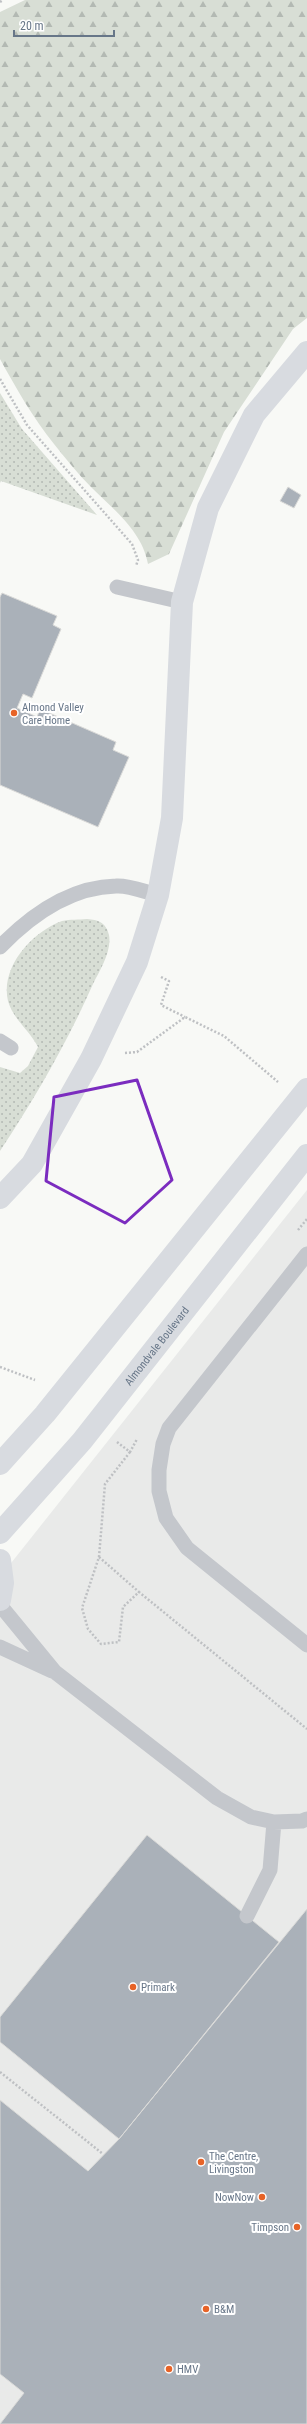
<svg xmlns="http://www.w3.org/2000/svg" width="307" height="2424" font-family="'Roboto Condensed',sans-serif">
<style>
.built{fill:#e9eae9}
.grass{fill:url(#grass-dots)}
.forest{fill:url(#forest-firs)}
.building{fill:#aab1b9;stroke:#dadad8}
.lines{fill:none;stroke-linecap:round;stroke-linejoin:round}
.path{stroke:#bec0c3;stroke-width:2.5;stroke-dasharray:2 2;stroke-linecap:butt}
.lane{stroke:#c4c7cc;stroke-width:15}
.secondary{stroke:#d8dbe0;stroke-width:22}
.marked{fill:none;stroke:#7b2cbf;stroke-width:3;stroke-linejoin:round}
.poi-dot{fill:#e76327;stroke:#fff;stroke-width:1.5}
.labels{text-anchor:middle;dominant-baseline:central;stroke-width:4;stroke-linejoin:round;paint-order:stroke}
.poi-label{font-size:11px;fill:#677688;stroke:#fff;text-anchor:start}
.street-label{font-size:11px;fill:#677688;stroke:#fff}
</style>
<defs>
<pattern id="grass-dots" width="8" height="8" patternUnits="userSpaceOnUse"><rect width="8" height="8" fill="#d8ded5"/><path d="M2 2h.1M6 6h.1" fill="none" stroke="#b3b9b3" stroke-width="1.8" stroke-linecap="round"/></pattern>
<pattern id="forest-firs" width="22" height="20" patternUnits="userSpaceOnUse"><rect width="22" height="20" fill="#d8ded5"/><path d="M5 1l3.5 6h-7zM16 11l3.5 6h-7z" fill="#b3b9b3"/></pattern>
</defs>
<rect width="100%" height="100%" fill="#f8f9f6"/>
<path class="built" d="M 307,1190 L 307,2424 L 0,2424 L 0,1577 Z"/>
<path class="grass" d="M 0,393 L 22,429 L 97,515 L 1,481 L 0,483 Z
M 87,919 C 98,920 106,922 109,935 C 112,951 100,970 93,984 C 67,1043 35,1098 0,1151 L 0,1067 L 20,1073 L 28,1066 L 38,1047 C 30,1031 13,1019 8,1001 C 0,967 32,932 62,921 C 70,919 79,920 87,919 Z"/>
<path class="forest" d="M 25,0 L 307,0 L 307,318 L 293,329 L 224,432 L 169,554 L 148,564 C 142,531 114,510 91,487 C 78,474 66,459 54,444 C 33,418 16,388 0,359 L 0,12 Z"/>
<path class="building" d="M 288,487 L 301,495 L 294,508 L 280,501 Z
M 2,593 L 57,616 L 53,625 L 61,629 L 32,698 L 23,694 L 17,708 L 37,717 L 40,709 L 116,742 L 113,750 L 129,757 L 98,827 L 0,785 L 0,597 Z
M 147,1835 L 279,1942 L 119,2139 L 0,2042 L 0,2017 Z
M 307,1909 L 307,2424 L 0,2424 L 24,2393 L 0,2374 L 0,2100 L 88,2171 L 119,2139 Z"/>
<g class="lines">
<path class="path" d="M 0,2 L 3,0
M 0,379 L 27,425 L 132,544 L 138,560 L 136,566
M 161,977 L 169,981 L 161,1005 L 185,1017
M 125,1053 L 137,1052 L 185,1017 L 224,1036 L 278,1082
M 298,1230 L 307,1219
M 0,1367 L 35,1380
M 117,1442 L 130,1452 L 137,1439
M 130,1452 L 105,1484 L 99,1557 L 82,1608 L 88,1629 L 101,1644 L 119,1642 L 123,1607 L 139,1592 L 307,1729
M 99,1557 L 139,1592
M 0,2072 L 103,2154"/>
<path class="lane" d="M 117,587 L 182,602
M 0,947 C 31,915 70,887 116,886 C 129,885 145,892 158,895
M 0,1041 L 11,1048
M 307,1254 L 169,1428 L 163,1444 L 159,1470 L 159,1491 L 166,1518 L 187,1548 L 307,1645
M 0,1605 L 55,1672 L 217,1798 L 251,1817 L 274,1822 L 270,1870 L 247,1916
M 0,1647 L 52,1671
M 274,1822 L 302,1821 L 307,1819"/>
<g class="secondary">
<path d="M 0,1198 L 32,1164 L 91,1059 L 137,962 L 158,895 L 172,818 L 182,602 L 208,508 L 254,415 L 307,352"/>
<path d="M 0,1464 L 45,1414 L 307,1089"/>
<path id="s1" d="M 0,1533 L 82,1441 L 307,1155"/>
<path d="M 0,1560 L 3,1583 L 0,1600"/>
</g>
</g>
<path class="marked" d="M 137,1080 L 172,1180 L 125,1223 L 46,1181 L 54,1097 Z"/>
<g class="poi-dot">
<circle cx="14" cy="713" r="4"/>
<circle cx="133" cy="1987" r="4"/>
<circle cx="201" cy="2162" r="4"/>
<circle cx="262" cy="2197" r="4"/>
<circle cx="297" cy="2227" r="4"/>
<circle cx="206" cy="2309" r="4"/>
<circle cx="169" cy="2369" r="4"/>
</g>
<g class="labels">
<g class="poi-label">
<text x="22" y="707">Almond Valley<tspan x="22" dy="13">Care Home</tspan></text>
<text x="141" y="1987">Primark</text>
<text x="209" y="2156">The Centre,<tspan x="209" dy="13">Livingston</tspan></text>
<text x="254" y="2197" text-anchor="end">NowNow</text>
<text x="289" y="2227" text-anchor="end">Timpson</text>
<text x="214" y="2309">B&amp;M</text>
<text x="177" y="2369">HMV</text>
</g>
<g class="street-label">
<text stroke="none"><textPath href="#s1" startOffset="244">Almondvale Boulevard</textPath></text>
</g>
</g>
<path d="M14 30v6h100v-6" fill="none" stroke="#677688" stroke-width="2"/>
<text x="20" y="30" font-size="12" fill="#677688" stroke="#ffffff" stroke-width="3" paint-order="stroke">20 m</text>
</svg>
